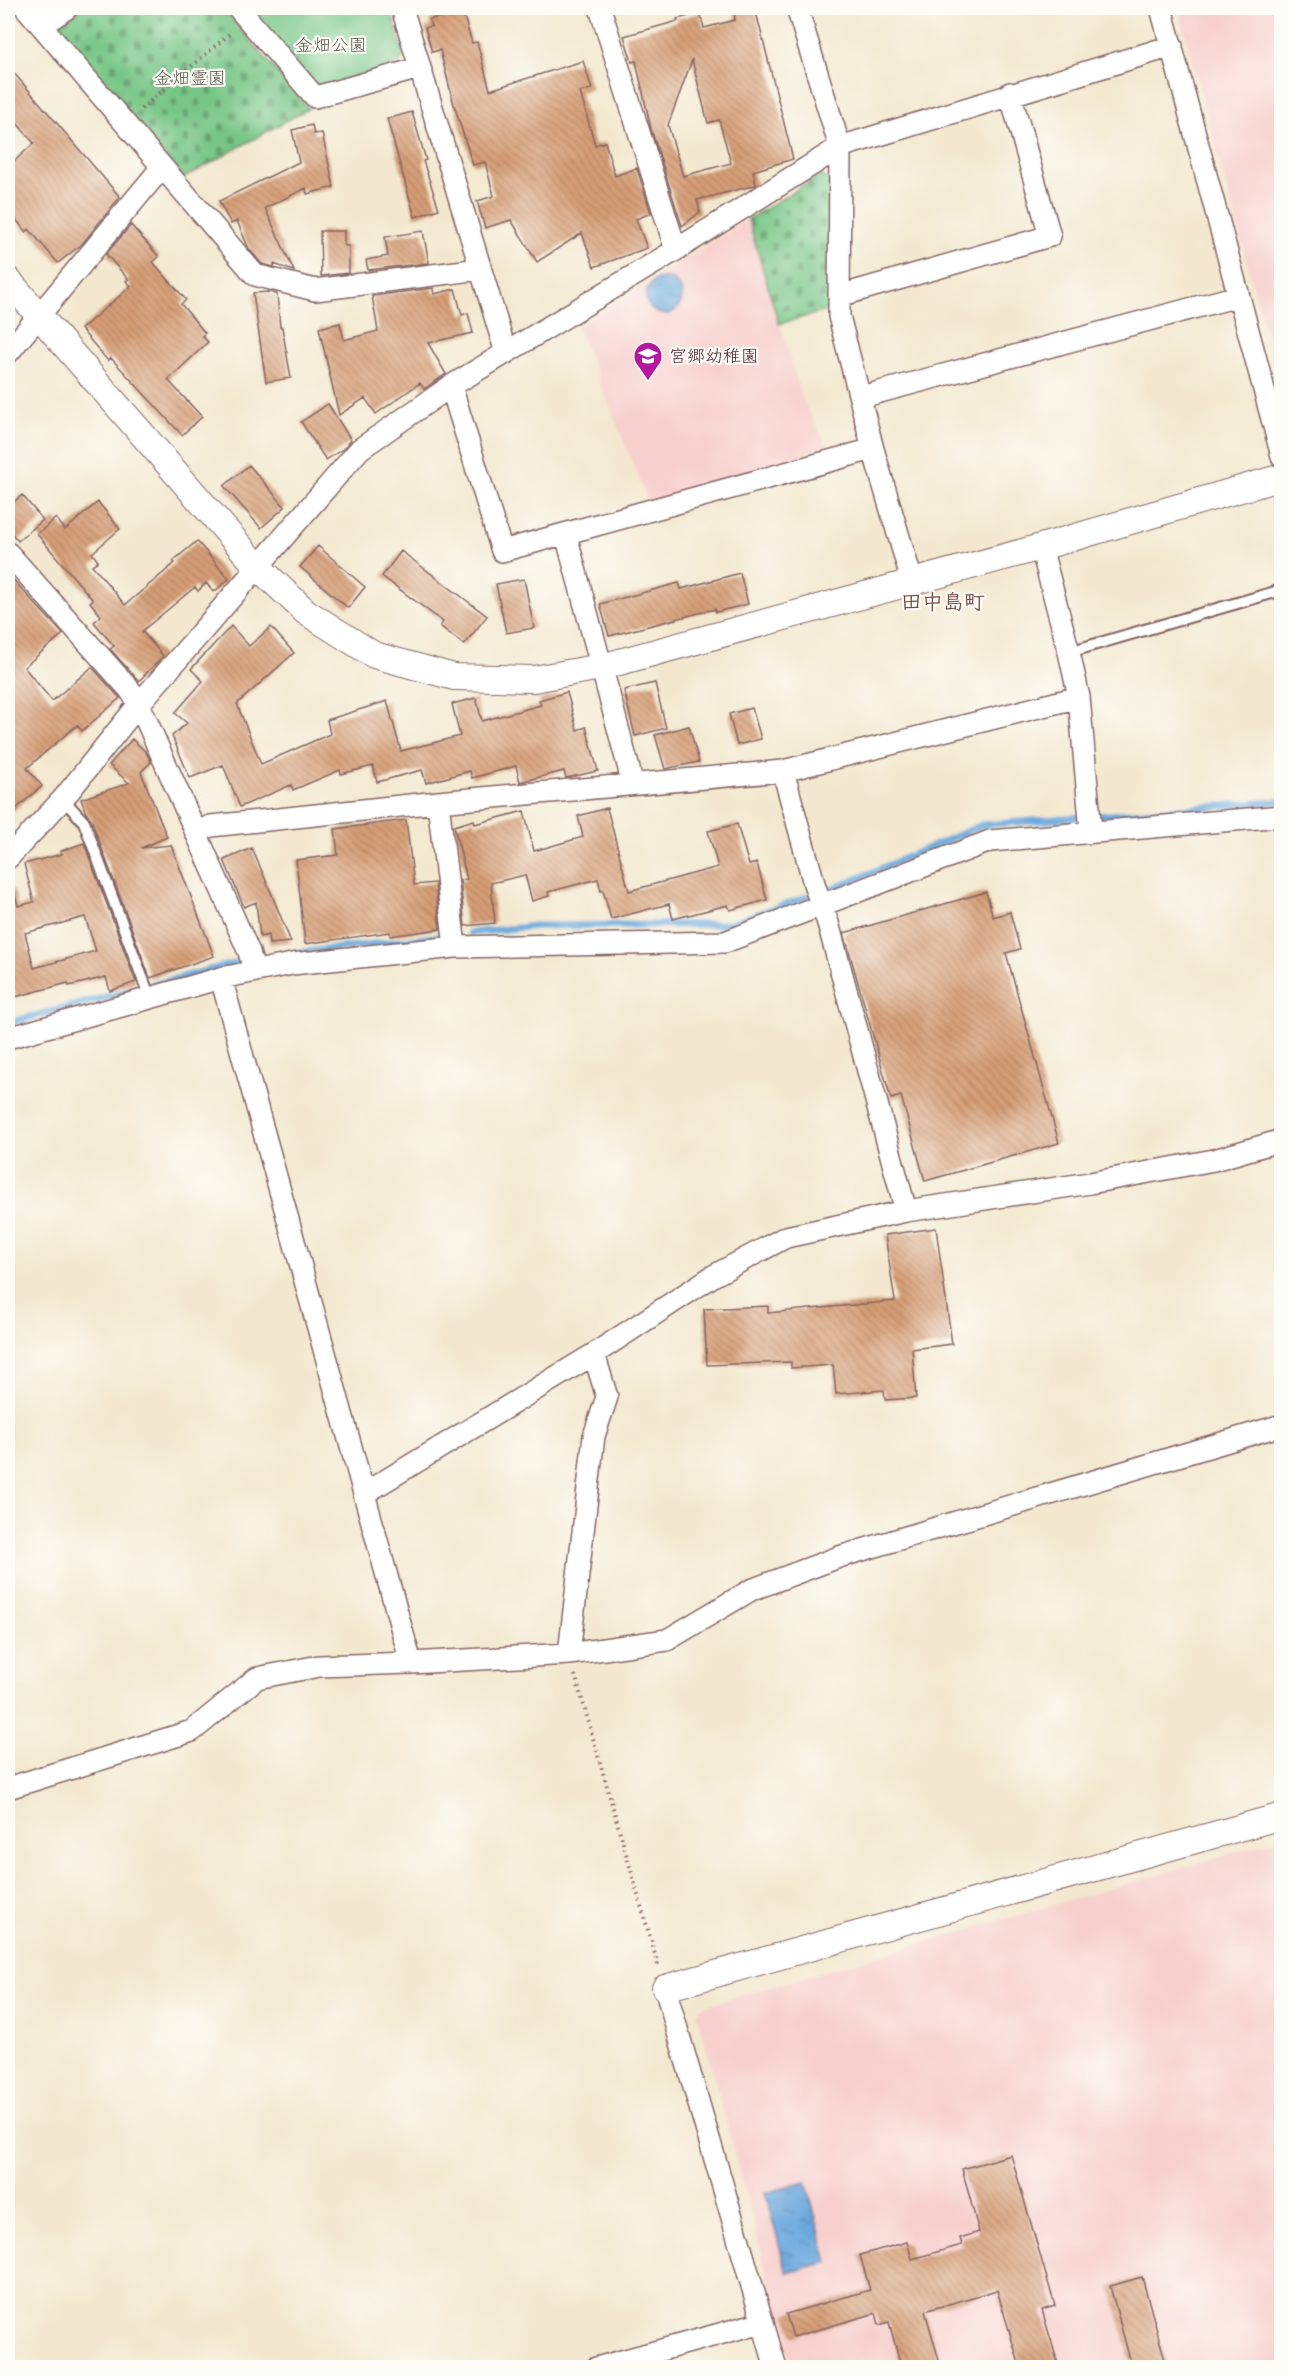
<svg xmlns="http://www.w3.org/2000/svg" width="1289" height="2375" font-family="'Architects Daughter','Klee One',sans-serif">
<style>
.built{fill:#f7d0ce}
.cemetery{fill:url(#cemetery-stones);stroke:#617259;stroke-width:1.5}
.park{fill:#78c687;stroke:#617259;stroke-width:1.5}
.water{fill:url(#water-ripples);stroke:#5b6484;stroke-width:1.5}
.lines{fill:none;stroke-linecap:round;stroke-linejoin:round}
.stream{stroke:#6ca9dd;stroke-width:7}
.building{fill:url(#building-back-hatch);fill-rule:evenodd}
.service-casing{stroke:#856564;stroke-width:14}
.minor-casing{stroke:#856564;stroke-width:24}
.tertiary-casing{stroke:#856564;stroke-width:28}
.path{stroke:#856564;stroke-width:4;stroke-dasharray:1.5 4.5;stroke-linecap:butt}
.service{stroke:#fff;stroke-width:10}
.minor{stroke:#fff;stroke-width:21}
.tertiary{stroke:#fff;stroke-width:26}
.labels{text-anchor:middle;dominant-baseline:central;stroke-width:4.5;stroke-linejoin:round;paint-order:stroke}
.park-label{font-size:18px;fill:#5a594b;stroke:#fdfcf7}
.poi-label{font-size:18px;fill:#4a1f2b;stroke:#fdfcf7;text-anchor:start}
.quarter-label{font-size:21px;font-weight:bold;fill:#7b4c46;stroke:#fdfcf7}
</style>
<defs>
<pattern id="cemetery-stones" width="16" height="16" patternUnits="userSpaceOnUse" patternTransform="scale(1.5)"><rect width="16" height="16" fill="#78c687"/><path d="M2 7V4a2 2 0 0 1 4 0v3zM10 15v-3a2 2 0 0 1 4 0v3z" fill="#64a06f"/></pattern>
<pattern id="water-ripples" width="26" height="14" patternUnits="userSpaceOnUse" patternTransform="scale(1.5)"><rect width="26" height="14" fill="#6ca9dd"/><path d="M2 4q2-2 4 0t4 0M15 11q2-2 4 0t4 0" fill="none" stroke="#5b89b3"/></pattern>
<pattern id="building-back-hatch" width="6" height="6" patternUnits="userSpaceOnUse" patternTransform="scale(1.5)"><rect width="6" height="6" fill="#d79f77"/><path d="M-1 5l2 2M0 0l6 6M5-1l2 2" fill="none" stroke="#b08162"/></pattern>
</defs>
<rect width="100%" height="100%" fill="#fdfcf7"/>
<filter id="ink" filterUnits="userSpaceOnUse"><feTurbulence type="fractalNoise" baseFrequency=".0167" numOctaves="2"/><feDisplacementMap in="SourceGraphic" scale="12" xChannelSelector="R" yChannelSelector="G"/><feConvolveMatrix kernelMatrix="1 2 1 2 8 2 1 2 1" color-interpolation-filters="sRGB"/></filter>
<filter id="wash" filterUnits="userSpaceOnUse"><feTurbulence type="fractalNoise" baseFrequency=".008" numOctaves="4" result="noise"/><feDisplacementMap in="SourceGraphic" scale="24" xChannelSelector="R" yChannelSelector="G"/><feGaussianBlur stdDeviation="1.35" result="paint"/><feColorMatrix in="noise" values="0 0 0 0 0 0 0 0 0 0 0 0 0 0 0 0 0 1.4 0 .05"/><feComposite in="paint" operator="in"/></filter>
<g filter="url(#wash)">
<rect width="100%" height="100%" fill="#f3e8cf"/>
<path class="built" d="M 1178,8 L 1281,8 L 1281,389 Z
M 748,219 L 803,401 L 831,453 L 649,504 L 577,326 Z
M 1281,1839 L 1281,2367 L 792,2367 L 697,2014 L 701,2007 Z"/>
<path class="cemetery" d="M 82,8 L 222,8 L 309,108 L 184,178 L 62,38 L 58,25 Z
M 820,175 L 833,181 L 833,309 L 779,324 L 748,219 Z"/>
<path class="park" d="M 250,8 L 390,8 L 404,54 L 400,63 L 326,86 L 314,85 Z"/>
<path class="water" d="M646 296a18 18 0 1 1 36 0a18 18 0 1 1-36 0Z
M 806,2182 L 828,2262 L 787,2273 L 765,2193 Z"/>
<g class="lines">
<path class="stream" d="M 470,933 L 535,926 L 729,924 L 848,883 L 982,825 L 1282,801
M 289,954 L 443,936
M 8,1023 L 237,963"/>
</g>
<g id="blocks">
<path class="building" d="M 734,8 L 755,8 L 793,159 L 753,171 L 756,185 L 697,200 L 700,212 L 682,226 L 651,129 L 636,61 L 632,62 L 624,36 L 678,21 L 677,19 L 700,13 L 704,28 L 735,20 ZM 692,60 L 708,123 L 719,120 L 731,163 L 683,176 L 668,125 Z
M 462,10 L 472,43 L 477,42 L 490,90 L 583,61 L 592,89 L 580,92 L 595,145 L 605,142 L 615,176 L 637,168 L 651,213 L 636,219 L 647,248 L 594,267 L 582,233 L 537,262 L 511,220 L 485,228 L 477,201 L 494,196 L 485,162 L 473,165 L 454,105 L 440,50 L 432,52 L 425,28 L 431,26 L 429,20 Z
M 8,66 L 120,197 L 82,244 L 58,263 L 29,229 L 26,232 L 8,209 L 8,167 L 34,143 L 8,113 Z
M 412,112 L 426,160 L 423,161 L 439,209 L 415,217 L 387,119 Z
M 312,125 L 314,134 L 322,133 L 334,187 L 307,194 L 306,188 L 265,208 L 294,271 L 274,264 L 274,267 L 262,264 L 249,249 L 237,221 L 231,224 L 219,201 L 299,162 L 292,130 Z
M 131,225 L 159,257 L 153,262 L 186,300 L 181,304 L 205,333 L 202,336 L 208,342 L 168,380 L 202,417 L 182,435 L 111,358 L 108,361 L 81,329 L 131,286 L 126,281 L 128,279 L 106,254 Z
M 320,231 L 344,231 L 344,246 L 349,246 L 349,273 L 321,276 Z
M 423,231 L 429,263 L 368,270 L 366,260 L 388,256 L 385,237 Z
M 433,288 L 434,294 L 455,289 L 462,315 L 468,313 L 473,333 L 428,343 L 446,374 L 424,389 L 420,383 L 376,414 L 365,398 L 339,415 L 319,328 L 340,323 L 344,340 L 378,331 L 372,296 Z
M 269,292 L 277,294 L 280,327 L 282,327 L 291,378 L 266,382 L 253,293 Z
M 328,404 L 351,440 L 344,448 L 326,460 L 301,422 Z
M 249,465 L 285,507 L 261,528 L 224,486 Z
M 22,495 L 43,520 L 18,541 L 8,529 L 8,507 Z
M 98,502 L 120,529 L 92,553 L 98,561 L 92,565 L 125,605 L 175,563 L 173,561 L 197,541 L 229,579 L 214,592 L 206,583 L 198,591 L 195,587 L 142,631 L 163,656 L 139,681 L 110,649 L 114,646 L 94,622 L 101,616 L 90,602 L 93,600 L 37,534 L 56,518 L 65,530 Z
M 318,546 L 365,587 L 348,608 L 300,567 Z
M 401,551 L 487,616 L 464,645 L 440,626 L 443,622 L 382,576 Z
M 740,573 L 748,604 L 716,612 L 715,609 L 609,636 L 600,604 L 679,583 L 681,589 Z
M 8,574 L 63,634 L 24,667 L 52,701 L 92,667 L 120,698 L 82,731 L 77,725 L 27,768 L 42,786 L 8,816 Z
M 524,579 L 534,628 L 506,633 L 496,584 Z
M 231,626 L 249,646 L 271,627 L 294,653 L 237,704 L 261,764 L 330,734 L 327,720 L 387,701 L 401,751 L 460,736 L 452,704 L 476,698 L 482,721 L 541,705 L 539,700 L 567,692 L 577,730 L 586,727 L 598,771 L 566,778 L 564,771 L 520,782 L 516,766 L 472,778 L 470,771 L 426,783 L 422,770 L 377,782 L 373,766 L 341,774 L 340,770 L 293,790 L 291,785 L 240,807 L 223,765 L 190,778 L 172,736 L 187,723 L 175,713 L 203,681 L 191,669 Z
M 655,683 L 666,728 L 635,736 L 624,690 Z
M 752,708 L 761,739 L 737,745 L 729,714 Z
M 689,726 L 699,762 L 665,769 L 655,735 Z
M 132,739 L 146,752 L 151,762 L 141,772 L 167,837 L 141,848 L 171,845 L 214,956 L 150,978 L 91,819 L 86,813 L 81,799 L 129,783 L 109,765 Z
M 607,808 L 629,891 L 718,867 L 708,831 L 737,824 L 749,865 L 757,863 L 767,900 L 730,910 L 728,905 L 673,919 L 669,904 L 611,919 L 603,890 L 601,891 L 598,879 L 548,892 L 549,896 L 532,901 L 525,875 L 491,883 L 495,923 L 465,926 L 460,880 L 467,879 L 454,826 L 474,820 L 475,824 L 524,811 L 534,851 L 583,837 L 578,816 Z
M 406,820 L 414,885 L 435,883 L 440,929 L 390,936 L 390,932 L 305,944 L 296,860 L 338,855 L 335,829 Z
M 84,843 L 136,982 L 110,991 L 106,977 L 69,986 L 68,983 L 15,997 L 8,969 L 8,891 L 14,890 L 18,906 L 34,902 L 24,864 L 62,854 L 61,851 ZM 85,917 L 96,951 L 34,968 L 25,933 Z
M 252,848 L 272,895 L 291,942 L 269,944 L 268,935 L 260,937 L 256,902 L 244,907 L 224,860 Z
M 986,892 L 993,917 L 1010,912 L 1020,949 L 1006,953 L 1059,1143 L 925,1181 L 901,1096 L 891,1099 L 844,933 Z
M 936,1228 L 952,1344 L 912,1349 L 916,1398 L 885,1400 L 884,1390 L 836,1394 L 833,1365 L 791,1368 L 791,1362 L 707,1365 L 704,1309 L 768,1306 L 768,1313 L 895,1301 L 885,1235 Z
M 1011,2155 L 1055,2306 L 1042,2310 L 1059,2367 L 1020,2367 L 997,2290 L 925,2311 L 941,2367 L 901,2367 L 889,2322 L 879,2325 L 876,2313 L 793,2337 L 786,2314 L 870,2290 L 860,2255 L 907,2242 L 912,2259 L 962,2245 L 960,2238 L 979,2232 L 962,2169 Z
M 1142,2277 L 1167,2367 L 1132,2367 L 1110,2286 Z"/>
</g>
</g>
<g filter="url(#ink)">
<use href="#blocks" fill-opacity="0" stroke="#856564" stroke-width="1.5"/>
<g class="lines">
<g class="service-casing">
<path id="service" d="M 1069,652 L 1282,590
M 63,799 L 84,822 L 150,998"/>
</g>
<g class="minor-casing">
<path id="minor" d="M 26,8 L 255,275 L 315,290 L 480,269
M 238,8 L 315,97 L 420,68
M 402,8 L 506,353
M 600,8 L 676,250
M 797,8 L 840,147 L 839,316 L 873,449 L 912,581
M 1161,8 L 1282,456
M 42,25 L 67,8
M 839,296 L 1050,236 L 1010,93
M 8,353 L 162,167
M 451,386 L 502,551 L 873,449
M 861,397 L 1238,296
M 566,535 L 629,769 L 631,784
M 1041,547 L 1069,652 L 1079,697 L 1091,831
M 8,553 L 130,690 L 139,704 L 249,952 L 254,970
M 783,771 L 815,887 L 828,923 L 906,1211
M 438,802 L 455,947
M 196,832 L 211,826 L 438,802 L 783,771 L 1079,697
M 8,858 L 63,799 L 139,704 L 360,449 L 451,386 L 676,250 L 840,147 L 1172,46
M 221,978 L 411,1663
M 8,1038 L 221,978 L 292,964 L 455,947 L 725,942 L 990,841 L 1282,816
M 365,1493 L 594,1354 L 713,1276 L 786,1237 L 906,1211 L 1090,1183 L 1214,1160 L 1282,1140
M 569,1654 L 594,1436 L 607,1397 L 594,1354
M 8,1788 L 192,1731 L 257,1678 L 319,1666 L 411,1663 L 569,1654 L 667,1640 L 751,1590 L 839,1557 L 1282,1425
M 665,1988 L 776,2368
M 596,2368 L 763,2322"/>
</g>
<g class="tertiary-casing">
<path id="tertiary" d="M 8,280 L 257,566 L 306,612 L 374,655 L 454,677 L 534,679 L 601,667 L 1041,547 L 1282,477
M 665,1988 L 1282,1816"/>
</g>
<path class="path" d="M 141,109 L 232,32
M 575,1675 L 658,1965"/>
<use href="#service" class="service"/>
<use href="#minor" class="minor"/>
<use href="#tertiary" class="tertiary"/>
</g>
</g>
<defs>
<g id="school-pin" transform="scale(1.5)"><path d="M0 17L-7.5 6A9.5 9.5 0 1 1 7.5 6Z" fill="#b5179e" stroke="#fdfcf7"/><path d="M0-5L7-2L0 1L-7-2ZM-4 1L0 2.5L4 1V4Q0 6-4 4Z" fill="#fff"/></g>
</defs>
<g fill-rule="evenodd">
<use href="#school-pin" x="648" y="356"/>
</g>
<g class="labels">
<g class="park-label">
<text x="331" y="45">金畑公園</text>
<text x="190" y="78">金畑霊園</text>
</g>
<g class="poi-label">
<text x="669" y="356">宮郷幼稚園</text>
</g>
<g class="quarter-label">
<text x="943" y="602">田中島町</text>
</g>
</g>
<rect width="1289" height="2375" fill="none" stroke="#fdfcf7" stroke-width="30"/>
</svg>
